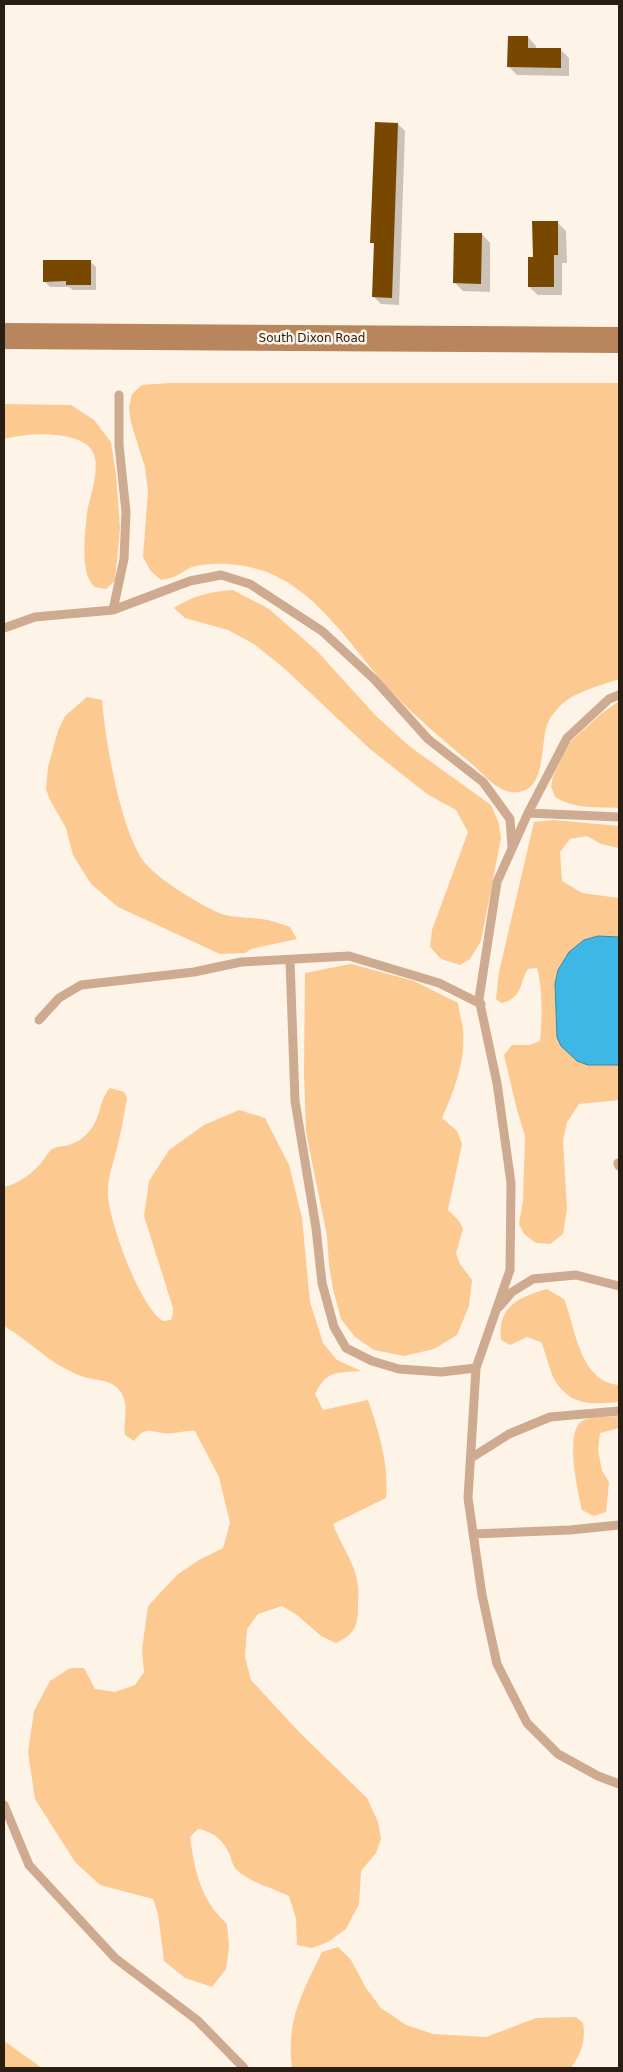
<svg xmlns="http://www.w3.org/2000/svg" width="623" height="2072" font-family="'DejaVu Sans',sans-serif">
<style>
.green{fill:#fcc991}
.water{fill:#3fb7e6;stroke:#3889a7}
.shadow{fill:#0003}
.building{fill:#784800}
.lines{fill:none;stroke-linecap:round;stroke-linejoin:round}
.lane{stroke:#ceaa90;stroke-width:9}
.secondary{stroke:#b9855d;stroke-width:26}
.labels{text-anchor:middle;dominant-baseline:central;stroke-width:5;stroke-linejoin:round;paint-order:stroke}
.street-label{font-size:12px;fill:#281e13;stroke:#fef3e7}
</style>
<rect width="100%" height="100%" fill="#fef3e7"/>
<path class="green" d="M 170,383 L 619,383 L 619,679 C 602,685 574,692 561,705 C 557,709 552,715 549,720 C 539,739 548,788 519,792 C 499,795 486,776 472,764 C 445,742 418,719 394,694 C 347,645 311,573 237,565 C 223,563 207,563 192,567 C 186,569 181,574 176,576 C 171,578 166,579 161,580 L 150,570 L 143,557 L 148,492 L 145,467 L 131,423 L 129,407 L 132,394 L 142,385 Z
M 4,404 L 71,405 L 94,420 L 111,442 L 116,475 L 120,528 L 115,581 L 106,589 L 94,587 C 92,583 88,579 87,574 C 82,556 85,532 87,513 C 89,497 103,465 91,449 C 85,441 74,438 64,436 C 44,433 23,434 4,439 Z
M 233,590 L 269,609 L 317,651 L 376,716 L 409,746 L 491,805 L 499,823 L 501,838 L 481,941 L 470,959 L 460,965 L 441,959 L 430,947 L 432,930 L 468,832 L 456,810 L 427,794 L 370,749 L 285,669 L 254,644 L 228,630 L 185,618 L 174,608 C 195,595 209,592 233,590 Z
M 87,697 L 102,700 C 105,739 120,826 142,859 C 155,878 197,903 219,913 C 231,918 248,917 261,919 C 271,920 281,924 290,927 L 297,939 L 251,949 L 245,953 L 220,954 L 118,907 L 91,884 L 73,855 L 66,828 L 50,800 L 46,789 L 48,767 L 58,731 L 65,716 Z
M 619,701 L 619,808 C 596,807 575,809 555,797 L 551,786 L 553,776 L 569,743 L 601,714 Z
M 554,820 L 619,826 L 619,848 L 601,844 L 587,836 L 570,839 L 560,852 L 562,881 L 582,893 L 619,898 L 619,1100 L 579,1104 L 567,1122 L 563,1141 L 567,1209 L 563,1234 L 550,1244 L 536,1243 L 524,1234 L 519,1224 L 523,1201 L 525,1136 L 517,1110 L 504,1055 L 512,1045 L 529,1045 L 540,1041 C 542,1019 543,989 537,968 L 528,969 C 518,986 523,998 501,1003 L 496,999 L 499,972 L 534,822 Z
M 351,964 L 414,981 L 458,1003 C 459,1012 462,1021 463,1030 C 466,1060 454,1091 442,1118 L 457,1131 L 462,1144 L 448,1210 L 459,1221 L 463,1229 L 456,1253 L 460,1264 L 472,1280 L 469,1306 L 457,1335 L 434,1349 L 404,1356 L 374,1350 L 355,1337 L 341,1319 L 333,1289 L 329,1265 L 327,1236 L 306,1132 L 304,1073 L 305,973 Z
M 110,1088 L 124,1092 L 127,1098 C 124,1113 122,1129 118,1144 C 114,1161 107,1178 108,1196 C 110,1224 140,1307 163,1321 L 171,1320 L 173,1314 L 173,1308 L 144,1216 L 149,1181 L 169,1150 L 204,1125 L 239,1110 L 265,1118 L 289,1165 L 302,1218 L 310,1302 L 323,1343 L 337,1360 L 361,1371 C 336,1373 327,1370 315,1394 L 323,1410 L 368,1400 C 379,1432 389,1464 386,1498 L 333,1524 C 340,1544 356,1564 358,1586 C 359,1593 358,1599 358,1606 C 358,1626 355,1634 336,1643 L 321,1636 L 297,1615 L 282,1606 L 258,1614 L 247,1629 L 245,1657 L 251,1680 L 299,1732 L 367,1798 L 378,1822 L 381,1839 L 376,1853 L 361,1871 L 359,1904 L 346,1929 L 328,1942 L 312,1948 L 297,1945 L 296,1919 L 289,1896 C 273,1888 248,1882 236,1869 C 233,1866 231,1859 230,1855 C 223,1840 214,1832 198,1829 L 190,1837 C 195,1872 200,1899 227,1924 L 229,1947 L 226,1969 L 212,1987 L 185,1978 L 164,1961 L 158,1914 L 153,1899 L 100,1885 L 75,1862 L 35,1799 L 28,1752 L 34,1711 L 50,1681 L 70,1668 L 84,1668 L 95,1689 L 115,1692 L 135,1685 L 144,1672 L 142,1650 L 148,1606 L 177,1575 L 199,1560 L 223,1548 L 230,1523 L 219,1477 L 195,1431 C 184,1430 174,1435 163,1433 C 156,1432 149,1429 143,1432 C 139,1434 136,1438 134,1441 L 125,1435 C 123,1422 129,1406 122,1394 C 114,1380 101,1381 88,1378 C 82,1377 76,1374 70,1371 C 46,1360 27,1339 4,1326 L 4,1187 C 18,1184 33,1173 42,1162 C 45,1158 48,1153 51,1150 C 57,1145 63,1147 69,1145 C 78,1142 85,1137 91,1129 C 101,1117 99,1100 110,1088 Z
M 547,1289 L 564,1299 C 576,1329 579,1381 619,1385 L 619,1402 C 591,1404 571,1407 554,1379 C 549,1369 546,1353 541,1342 L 527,1337 L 510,1345 L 501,1340 C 497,1306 519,1297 547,1289 Z
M 619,1416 L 619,1428 L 600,1433 L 598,1450 L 602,1471 L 609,1482 L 606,1512 L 594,1516 L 582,1510 C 578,1492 563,1429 584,1420 C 594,1416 609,1417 619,1416 Z
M 338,1947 L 351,1960 L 366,1988 L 381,2008 L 406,2025 L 433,2034 L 486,2037 L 536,2018 L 576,2017 L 583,2023 C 586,2042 581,2053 571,2068 L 292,2068 C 286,2020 302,1994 322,1952 Z
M 4,2041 L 38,2065 L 41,2068 L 4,2068 Z"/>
<path class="water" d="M 598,936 L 619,937 L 619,1065 L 588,1065 L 577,1061 L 561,1046 L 557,1037 L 555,984 L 558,970 L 569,952 L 584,940 Z"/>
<path class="shadow" d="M 528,37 L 536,46 L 536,49 L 560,49 L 569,58 L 569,76 L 517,75 L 509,67 Z
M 398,124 L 405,131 L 399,305 L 381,304 L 374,297 L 375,245 L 371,242 Z
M 557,222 L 566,231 L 567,263 L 562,263 L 562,295 L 538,295 L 529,287 L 534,258 Z
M 482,234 L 490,243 L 490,292 L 463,291 L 454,282 Z
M 90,261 L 96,267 L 96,290 L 73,290 L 69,287 L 50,287 L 44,281 Z"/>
<path class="building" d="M 508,36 L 528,36 L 528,48 L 561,48 L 561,68 L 507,67 Z
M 375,122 L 398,123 L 392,298 L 372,297 L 374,243 L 370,243 Z
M 532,221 L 558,221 L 558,255 L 554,255 L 554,287 L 528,287 L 528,257 L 533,257 Z
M 454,233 L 482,233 L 481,284 L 453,283 Z
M 43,260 L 91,260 L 91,285 L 66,285 L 66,281 L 43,282 Z"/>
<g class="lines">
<path class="lane" d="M 113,610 L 124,559 L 126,512 L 119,445 L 119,395
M 4,628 L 35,617 L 113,610 L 190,581 L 221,575 L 250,584 L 322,631 L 375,680 L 428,739 L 483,782 L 510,819 L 512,847
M 619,695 L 609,699 L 567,738 L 528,813 L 497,882 L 479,999 L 497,1083 L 511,1183 L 510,1270 L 476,1368 L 468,1498 L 482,1595 L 497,1664 L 527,1723 L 558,1754 L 598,1776 L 619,1784
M 528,813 L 619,817
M 290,960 L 295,1101 L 316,1228 L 322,1283 L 334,1327 L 346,1348 L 372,1361 L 399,1369 L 441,1372 L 476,1368
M 39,1020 L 59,998 L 81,985 L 194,972 L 241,962 L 349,956 L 439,983 L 481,1004
M 618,1163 L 619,1166
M 499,1307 L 512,1292 L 533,1279 L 576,1275 L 619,1286
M 471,1458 L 509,1434 L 550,1417 L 619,1411
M 473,1534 L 570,1530 L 619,1525
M 4,1805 L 29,1865 L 115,1958 L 197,2020 L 244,2068"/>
<path class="secondary" d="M 4,336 L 619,340"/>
</g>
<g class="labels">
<g class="street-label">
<text x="312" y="338">South Dixon Road</text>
</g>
</g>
<rect width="623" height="2072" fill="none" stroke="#281e13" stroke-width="10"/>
</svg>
